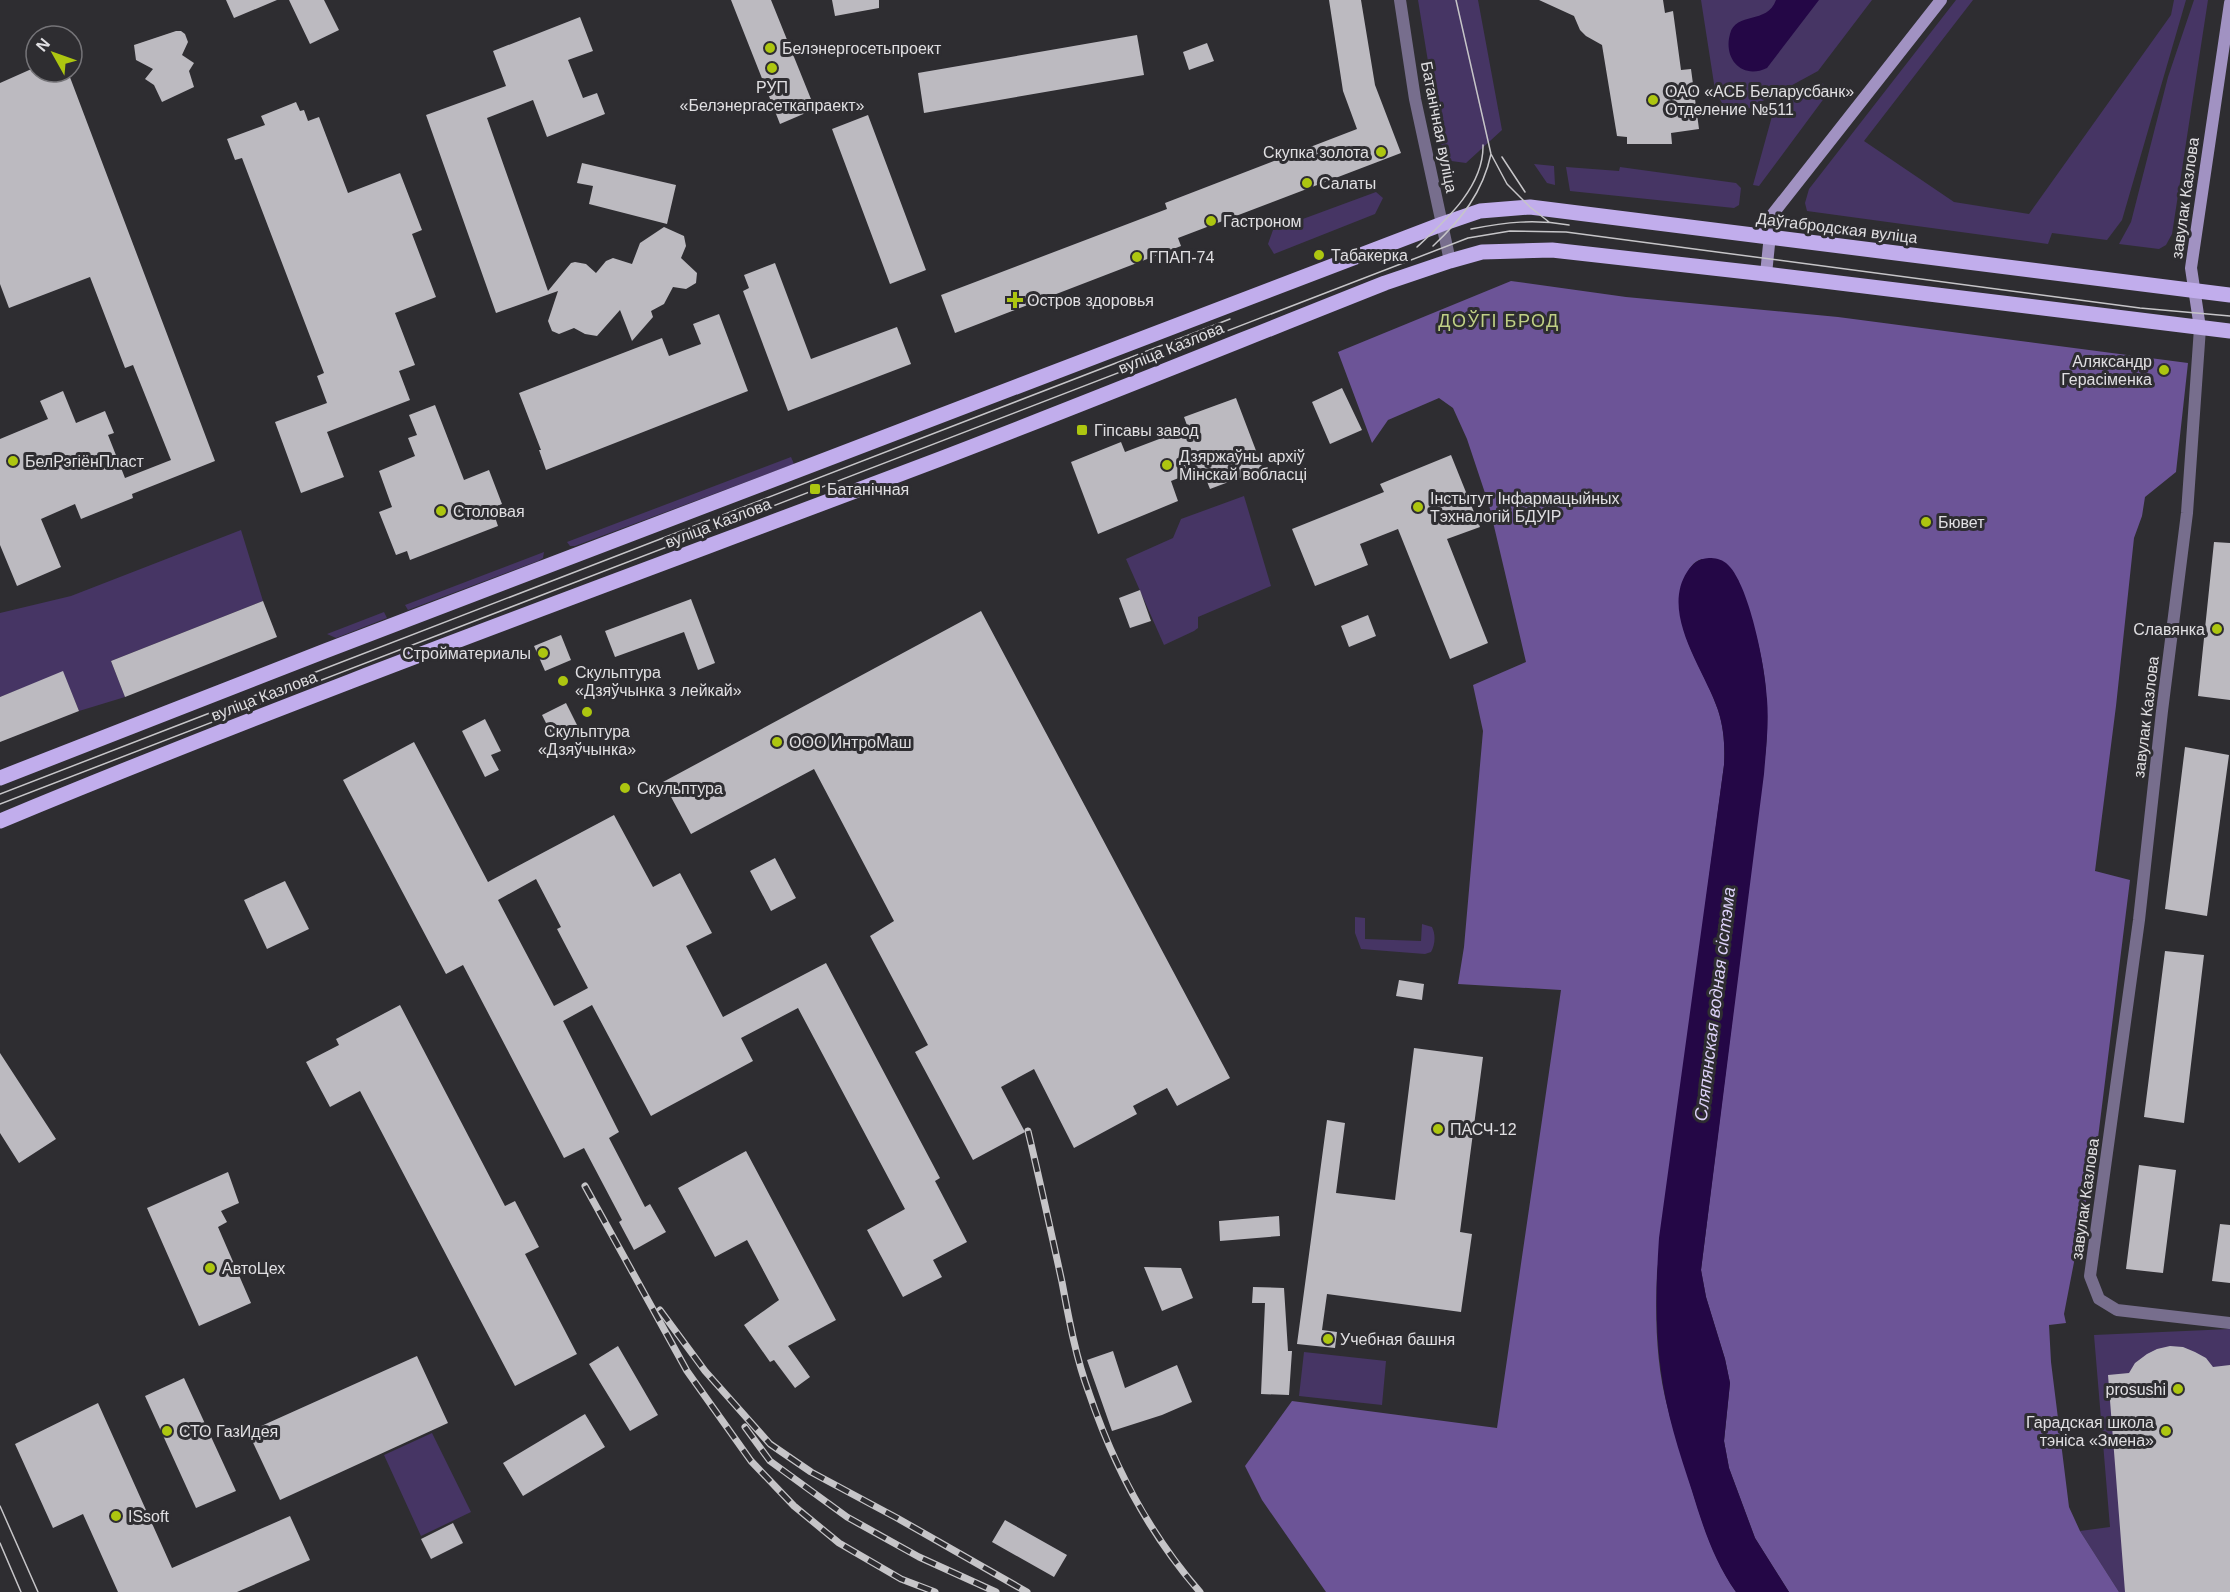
<svg xmlns="http://www.w3.org/2000/svg" width="2230" height="1592" font-family="Arial,sans-serif">
<style>
.green{fill:#463564}
.forest{fill:#6c5497}
.water{fill:#240746}
.building{fill:#bcbac0;fill-rule:evenodd}
.lines{fill:none;stroke-linecap:round;stroke-linejoin:round}
.minor{stroke:#776e8d;stroke-width:12}
.secondary{stroke:#a192c2;stroke-width:12}
.primary{stroke:#c1adec;stroke-width:15}
.tram{stroke:#c6c5c8;stroke-width:1.5}
.rail-casing{stroke:#c6c5c8;stroke-width:7}
.rail{stroke:#2e2d31;stroke-width:4.5;stroke-dasharray:14;stroke-linecap:butt}
.poi-dot{fill:#adc610;stroke:#2e2d31;stroke-width:2}
.labels{text-anchor:middle;dominant-baseline:central;stroke-width:6;stroke-linejoin:round;paint-order:stroke}
.poi-label{font-size:16px;fill:#e0dfe2;stroke:#2e2d31;text-anchor:start}
.street-label{font-size:16px;fill:#e0dfe2;stroke:#2e2d31}
.neighbourhood-label{font-size:18px;letter-spacing:1.5px;fill:#c0d085;stroke:#2e2d31}
.water-label{font-size:18px;font-style:italic;fill:#ddd2f9;stroke:#2e2d31}
</style>
<rect width="100%" height="100%" fill="#2e2d31"/>
<path class="green" d="M 1418,0 L 1478,0 L 1502,130 L 1466,163 L 1444,160 Z
M 1701,0 L 1872,0 L 1818,71 L 1746,110 L 1731,108 L 1722,103 L 1715,90 Z
M 1956,0 L 1973,0 L 1864,141 L 1954,202 L 2029,214 L 2171,15 L 2174,0 L 2186,0 L 2122,220 L 2107,240 L 2052,233 L 2048,244 L 1807,211 L 1805,203 L 1809,189 Z
M 2194,0 L 2208,0 L 2172,234 L 2166,245 L 2159,249 L 2119,244 L 2131,222 L 2168,77 Z
M 1823,83 L 1825,97 L 1759,186 L 1753,185 L 1774,109 Z
M 1534,164 L 1554,166 L 1555,185 L 1547,183 Z
M 1566,167 L 1619,171 L 1620,167 L 1736,183 L 1741,188 L 1739,205 L 1734,208 L 1570,191 Z
M 1376,192 L 1383,198 L 1375,214 L 1274,254 L 1268,244 L 1273,230 Z
M 791,457 L 794,464 L 575,546 L 570,546 L 567,542 Z
M 1244,496 L 1271,586 L 1198,617 L 1198,628 L 1194,631 L 1164,645 L 1126,559 L 1173,538 L 1181,519 Z
M 241,530 L 263,601 L 111,661 L 125,697 L 79,711 L 63,672 L 0,697 L 0,613 L 71,596 Z
M 544,552 L 543,558 L 538,561 L 408,610 L 405,605 Z
M 384,612 L 387,618 L 336,638 L 327,634 Z
M 1355,917 L 1365,918 L 1365,939 L 1421,941 L 1422,924 L 1432,927 C 1436,935 1435,945 1431,952 L 1425,954 L 1361,949 L 1355,933 Z
M 2230,1329 L 2230,1592 L 2119,1592 L 2080,1531 L 2110,1527 L 2094,1335 Z
M 1304,1352 L 1386,1361 L 1382,1405 L 1299,1396 Z
M 432,1433 L 471,1512 L 421,1536 L 384,1455 Z"/>
<path class="forest" d="M 1511,281 L 1626,297 L 1838,317 L 2188,363 L 2176,472 L 2145,497 L 2142,516 L 2134,538 L 2116,706 L 2095,871 L 2130,880 L 2098,1138 L 2064,1314 L 2066,1323 L 2049,1325 L 2051,1362 L 2069,1507 L 2080,1531 L 2119,1592 L 1789,1592 L 1755,1538 L 1729,1468 L 1724,1441 L 1730,1383 L 1725,1359 L 1706,1297 L 1701,1270 L 1766,748 C 1771,684 1760,639 1738,580 L 1702,559 C 1692,562 1689,569 1685,579 C 1667,626 1704,667 1718,710 C 1724,728 1725,746 1724,765 L 1657,1272 C 1655,1317 1656,1365 1668,1409 C 1674,1434 1683,1458 1690,1483 C 1702,1522 1713,1559 1736,1592 L 1326,1592 L 1262,1500 L 1245,1466 L 1292,1401 L 1497,1428 L 1561,990 L 1458,984 L 1464,947 L 1483,731 L 1473,685 L 1526,662 L 1489,505 L 1467,439 L 1453,408 L 1439,398 L 1388,420 L 1372,443 L 1338,352 Z"/>
<path class="water" d="M 1776,0 L 1819,0 L 1767,68 C 1742,80 1723,59 1730,34 C 1736,11 1767,25 1776,0 Z
M 1709,558 C 1715,558 1721,559 1726,563 C 1749,581 1766,670 1767,699 C 1769,724 1766,749 1764,774 L 1701,1270 L 1706,1297 L 1725,1359 L 1730,1383 L 1724,1441 L 1729,1468 L 1755,1538 L 1789,1592 L 1736,1592 C 1714,1561 1703,1527 1692,1491 C 1679,1452 1666,1412 1661,1371 C 1655,1327 1656,1283 1659,1238 L 1724,765 C 1725,746 1724,729 1718,710 C 1705,671 1660,614 1687,572 C 1693,563 1698,559 1709,558 Z"/>
<path class="building" d="M 226,0 L 277,0 L 234,18 Z
M 289,0 L 324,0 L 339,30 L 310,44 Z
M 731,0 L 771,0 L 815,109 L 780,124 Z
M 832,0 L 879,0 L 879,8 L 835,16 Z
M 1329,0 L 1361,0 L 1375,85 L 1401,153 L 1178,238 L 1181,246 L 955,333 L 941,295 L 1167,209 L 1165,203 L 1357,129 L 1343,91 Z
M 1539,0 L 1663,0 L 1665,13 L 1673,11 L 1681,70 L 1691,69 L 1699,129 L 1671,133 L 1672,144 L 1627,144 L 1627,137 L 1617,136 L 1602,45 L 1586,36 L 1580,30 L 1574,16 Z
M 580,17 L 593,51 L 568,60 L 583,98 L 597,93 L 605,114 L 547,137 L 533,100 L 487,118 L 548,291 L 571,263 L 575,262 L 586,264 L 596,273 L 606,261 L 613,258 L 632,264 L 640,243 L 664,227 L 684,236 L 686,246 L 681,258 L 697,273 L 696,283 L 686,289 L 673,287 L 664,304 L 651,311 L 653,317 L 632,341 L 620,310 L 597,336 L 585,334 L 574,328 L 559,334 L 552,331 L 548,321 L 558,291 L 496,313 L 426,115 L 506,86 L 493,51 Z
M 176,31 L 181,31 L 185,34 L 188,42 L 182,55 L 194,63 L 189,71 L 194,87 L 162,102 L 154,85 L 145,79 L 153,69 L 136,60 L 134,45 Z
M 1137,35 L 1144,75 L 924,113 L 918,73 Z
M 1207,43 L 1214,61 L 1189,70 L 1183,52 Z
M 36,67 L 36,72 L 68,72 L 215,461 L 132,494 L 133,498 L 81,519 L 75,504 L 41,519 L 61,567 L 17,586 L 0,545 L 0,439 L 48,419 L 40,401 L 63,391 L 76,423 L 105,411 L 114,433 L 108,435 L 125,478 L 171,460 L 133,365 L 125,368 L 90,277 L 9,308 L 0,284 L 0,83 Z
M 296,102 L 300,111 L 304,110 L 308,121 L 319,117 L 348,193 L 400,173 L 422,230 L 412,234 L 436,297 L 395,313 L 415,365 L 399,371 L 410,400 L 327,432 L 344,477 L 301,493 L 275,422 L 327,403 L 317,376 L 324,373 L 242,158 L 235,160 L 227,139 L 265,125 L 261,116 Z
M 868,115 L 926,270 L 890,284 L 832,129 Z
M 582,163 L 676,185 L 667,224 L 589,204 L 593,186 L 577,183 Z
M 775,263 L 811,359 L 897,327 L 911,364 L 788,411 L 743,291 L 749,288 L 744,275 Z
M 719,314 L 748,391 L 546,470 L 539,450 L 541,450 L 519,393 L 662,338 L 669,356 L 701,344 L 693,324 Z
M 1342,388 L 1362,430 L 1330,444 L 1312,402 Z
M 1236,398 L 1263,469 L 1210,489 L 1202,469 L 1171,481 L 1178,501 L 1098,534 L 1071,462 L 1121,442 L 1125,452 L 1188,428 L 1184,417 Z
M 435,405 L 464,480 L 489,470 L 502,504 L 492,508 L 498,526 L 410,560 L 407,551 L 396,555 L 379,512 L 392,507 L 379,471 L 415,456 L 408,438 L 417,435 L 409,415 Z
M 1451,455 L 1480,527 L 1447,539 L 1488,643 L 1450,659 L 1398,529 L 1360,544 L 1368,565 L 1315,586 L 1292,529 L 1384,492 L 1380,484 Z
M 2214,542 L 2230,543 L 2230,700 L 2198,696 Z
M 1140,590 L 1151,621 L 1130,628 L 1119,598 Z
M 691,599 L 715,663 L 698,670 L 684,632 L 615,657 L 605,631 Z
M 263,601 L 277,637 L 125,697 L 111,661 Z
M 981,611 L 1230,1078 L 1177,1106 L 1167,1088 L 1133,1106 L 1137,1114 L 1074,1148 L 1034,1069 L 1001,1087 L 1025,1132 L 973,1160 L 915,1052 L 928,1045 L 870,936 L 894,921 L 814,769 L 691,834 L 663,782 Z
M 1368,615 L 1376,636 L 1349,647 L 1341,626 Z
M 561,635 L 571,660 L 545,671 L 534,646 Z
M 63,671 L 79,711 L 0,742 L 0,697 Z
M 566,703 L 577,725 L 553,737 L 542,715 Z
M 485,719 L 501,751 L 491,755 L 499,770 L 485,777 L 462,731 Z
M 414,742 L 488,882 L 614,815 L 653,887 L 680,873 L 712,933 L 686,946 L 723,1017 L 826,963 L 940,1178 L 935,1181 L 967,1242 L 933,1260 L 942,1277 L 903,1297 L 867,1230 L 905,1209 L 798,1008 L 741,1038 L 753,1061 L 651,1116 L 592,1005 L 563,1021 L 619,1132 L 609,1138 L 645,1207 L 650,1204 L 666,1232 L 634,1250 L 619,1222 L 622,1220 L 584,1148 L 564,1158 L 463,965 L 446,974 L 343,780 ZM 536,879 L 561,927 L 557,929 L 588,988 L 554,1006 L 498,900 Z
M 2185,747 L 2229,755 L 2207,916 L 2165,909 Z
M 775,858 L 796,898 L 771,911 L 750,871 Z
M 285,881 L 309,929 L 267,949 L 244,900 Z
M 2165,951 L 2204,955 L 2184,1123 L 2144,1117 Z
M 1399,980 L 1424,984 L 1422,1000 L 1396,996 Z
M 400,1005 L 505,1206 L 515,1201 L 539,1247 L 525,1254 L 577,1354 L 515,1386 L 360,1091 L 330,1107 L 306,1062 L 339,1045 L 336,1039 Z
M 1414,1048 L 1483,1057 L 1460,1232 L 1472,1234 L 1461,1312 L 1327,1294 L 1322,1330 L 1337,1332 L 1335,1348 L 1297,1344 L 1327,1120 L 1345,1123 L 1336,1193 L 1395,1200 Z
M 0,1053 L 56,1139 L 19,1163 L 0,1133 Z
M 746,1151 L 836,1320 L 788,1346 L 810,1377 L 795,1388 L 774,1360 L 770,1362 L 744,1325 L 779,1300 L 747,1240 L 715,1257 L 678,1188 Z
M 2139,1165 L 2176,1170 L 2163,1273 L 2126,1269 Z
M 228,1172 L 239,1203 L 221,1211 L 227,1222 L 218,1227 L 251,1303 L 199,1326 L 147,1208 Z
M 1279,1216 L 1280,1236 L 1220,1241 L 1219,1221 Z
M 2220,1224 L 2230,1225 L 2230,1283 L 2212,1281 Z
M 1144,1267 L 1181,1268 L 1193,1298 L 1162,1311 Z
M 1253,1287 L 1284,1288 L 1288,1351 L 1292,1351 L 1289,1395 L 1261,1394 L 1265,1303 L 1252,1303 Z
M 618,1346 L 658,1415 L 630,1431 L 589,1364 Z
M 2170,1346 L 2183,1347 L 2195,1352 L 2206,1358 L 2213,1367 L 2230,1365 L 2230,1592 L 2125,1592 L 2108,1375 L 2129,1373 L 2135,1363 L 2147,1354 L 2157,1349 Z
M 1113,1351 L 1125,1388 L 1177,1365 L 1192,1402 L 1162,1415 L 1112,1431 L 1087,1360 Z
M 417,1356 L 448,1423 L 280,1500 L 248,1432 Z
M 184,1378 L 236,1491 L 196,1508 L 145,1396 Z
M 98,1403 L 172,1568 L 290,1516 L 310,1560 L 237,1592 L 118,1592 L 83,1514 L 53,1528 L 15,1444 Z
M 585,1414 L 605,1447 L 523,1496 L 503,1463 Z
M 1005,1520 L 1067,1555 L 1054,1577 L 992,1542 Z
M 453,1523 L 463,1543 L 431,1559 L 421,1539 Z"/>
<g class="lines">
<path class="minor" d="M 1400,0 L 1415,99 L 1450,261
M 2200,328 L 2187,513 L 2162,711 L 2139,920 L 2090,1276 L 2099,1299 L 2117,1310 L 2230,1323"/>
<path class="secondary" d="M 1766,274 L 1772,215 L 1941,0
M 2200,328 L 2191,268 L 2230,3"/>
<path class="primary" d="M 0,778 L 325,651 L 1442,224 L 1480,211 L 1530,207 L 2230,295
M 0,821 C 310,692 626,578 940,459 C 1089,402 1236,342 1385,283 L 1450,261 L 1482,252 L 1552,250 L 1766,274 L 2230,331"/>
<path class="tram" d="M 1456,0 L 1491,154 L 1507,184 L 1530,207 L 1549,222
M 1502,157 L 1525,192
M 1471,229 C 1507,222 1534,219 1569,225
M 1433,246 C 1461,220 1483,192 1491,154
M 1417,247 C 1445,221 1484,187 1483,145
M 0,794 L 1230,319
M 0,804 L 1468,238 L 1510,231 L 1566,232 L 2140,308 L 2230,316
M 0,1506 L 38,1592
M 0,1543 L 21,1592"/>
<g class="rail-casing">
<path id="rail" d="M 1028,1131 C 1040,1181 1051,1232 1062,1282 C 1069,1320 1076,1358 1089,1393 C 1113,1464 1150,1535 1200,1592
M 585,1186 L 687,1371 L 751,1461 L 794,1506 L 839,1543 L 901,1579 L 935,1592
M 660,1310 L 705,1371 L 770,1444 L 811,1472 L 897,1518 L 1027,1592
M 745,1427 L 770,1461 L 847,1517 L 919,1557 L 996,1592"/>
</g>
<use href="#rail" class="rail"/>
</g>
<g class="poi-dot">
<circle cx="770" cy="48" r="6"/>
<circle cx="772" cy="68" r="6"/>
<circle cx="1653" cy="100" r="6"/>
<circle cx="1381" cy="152" r="6"/>
<circle cx="1307" cy="183" r="6"/>
<circle cx="1211" cy="221" r="6"/>
<circle cx="1319" cy="255" r="6"/>
<circle cx="1137" cy="257" r="6"/>
<path d="M1012 291h6v6h6v6h-6v6h-6v-6h-6v-6h6z"/>
<circle cx="2164" cy="370" r="6"/>
<rect x="1076" y="424" width="12" height="12" rx="3"/>
<circle cx="13" cy="461" r="6"/>
<circle cx="1167" cy="465" r="6"/>
<rect x="809" y="483" width="12" height="12" rx="3"/>
<circle cx="1418" cy="507" r="6"/>
<circle cx="441" cy="511" r="6"/>
<circle cx="1926" cy="522" r="6"/>
<circle cx="2217" cy="629" r="6"/>
<circle cx="543" cy="653" r="6"/>
<circle cx="563" cy="681" r="6"/>
<circle cx="587" cy="712" r="6"/>
<circle cx="777" cy="742" r="6"/>
<circle cx="625" cy="788" r="6"/>
<circle cx="1438" cy="1129" r="6"/>
<circle cx="210" cy="1268" r="6"/>
<circle cx="1328" cy="1339" r="6"/>
<circle cx="2178" cy="1389" r="6"/>
<circle cx="167" cy="1431" r="6"/>
<circle cx="2166" cy="1431" r="6"/>
<circle cx="116" cy="1516" r="6"/>
</g>
<g class="labels">
<g class="poi-label">
<text x="782" y="48">Белэнергосетьпроект</text>
<text x="772" y="87" text-anchor="middle">РУП<tspan x="772" dy="18">«Белэнергасеткапраект»</tspan></text>
<text x="1665" y="91">ОАО «АСБ Беларусбанк»<tspan x="1665" dy="18">Отделение №511</tspan></text>
<text x="1369" y="152" text-anchor="end">Скупка золота</text>
<text x="1319" y="183">Салаты</text>
<text x="1223" y="221">Гастроном</text>
<text x="1331" y="255">Табакерка</text>
<text x="1149" y="257">ГПАП-74</text>
<text x="1027" y="300">Остров здоровья</text>
<text x="2152" y="361" text-anchor="end">Аляксандр<tspan x="2152" dy="18">Герасіменка</tspan></text>
<text x="1094" y="430">Гіпсавы завод</text>
<text x="1179" y="456">Дзяржаўны архіў<tspan x="1179" dy="18">Мінскай вобласці</tspan></text>
<text x="25" y="461">БелРэгіёнПласт</text>
<text x="827" y="489">Батанічная</text>
<text x="1430" y="498">Інстытут Інфармацыйных<tspan x="1430" dy="18">Тэхналогій БДУІР</tspan></text>
<text x="453" y="511">Столовая</text>
<text x="1938" y="522">Бювет</text>
<text x="2205" y="629" text-anchor="end">Славянка</text>
<text x="531" y="653" text-anchor="end">Стройматериалы</text>
<text x="575" y="672">Скульптура<tspan x="575" dy="18">«Дзяўчынка з лейкай»</tspan></text>
<text x="587" y="731" text-anchor="middle">Скульптура<tspan x="587" dy="18">«Дзяўчынка»</tspan></text>
<text x="789" y="742">ООО ИнтроМаш</text>
<text x="637" y="788">Скульптура</text>
<text x="1450" y="1129">ПАСЧ-12</text>
<text x="222" y="1268">АвтоЦех</text>
<text x="1340" y="1339">Учебная башня</text>
<text x="2166" y="1389" text-anchor="end">prosushi</text>
<text x="2154" y="1422" text-anchor="end">Гарадская школа<tspan x="2154" dy="18">тэніса «Змена»</tspan></text>
<text x="179" y="1431">СТО ГазИдея</text>
<text x="128" y="1516">ISsoft</text>
</g>
<g class="street-label">
<text transform="translate(1439 127) rotate(79)">Батанічная вуліца</text>
<text transform="translate(2185 198) rotate(-82)">завулак Казлова</text>
<text transform="translate(1837 228) rotate(7)">Даўгабродская вуліца</text>
<text transform="translate(1171 348) rotate(-22)">вуліца Казлова</text>
<text transform="translate(718 523) rotate(-21)">вуліца Казлова</text>
<text transform="translate(264 696) rotate(-21)">вуліца Казлова</text>
<text transform="translate(2146 717) rotate(-83)">завулак Казлова</text>
<text transform="translate(2085 1199) rotate(-82)">завулак Казлова</text>
</g>
<g class="neighbourhood-label">
<text x="1499" y="321">ДОЎГІ БРОД</text>
</g>
<g class="water-label">
<text transform="translate(1715 1004) rotate(-83)">Сляпянская водная сістэма</text>
</g>
</g>
<g transform="translate(54 54) rotate(310)"><circle r="28" fill="#2e2d31" stroke="#757478" stroke-width="1.5"/>
<path d="M0-4.5L10 22L0 15L-10 22Z" fill="#adc610"/>
<text y="-9" font-size="16" font-weight="bold" text-anchor="middle" fill="#e0dfe2">N</text>
</g>
</svg>
